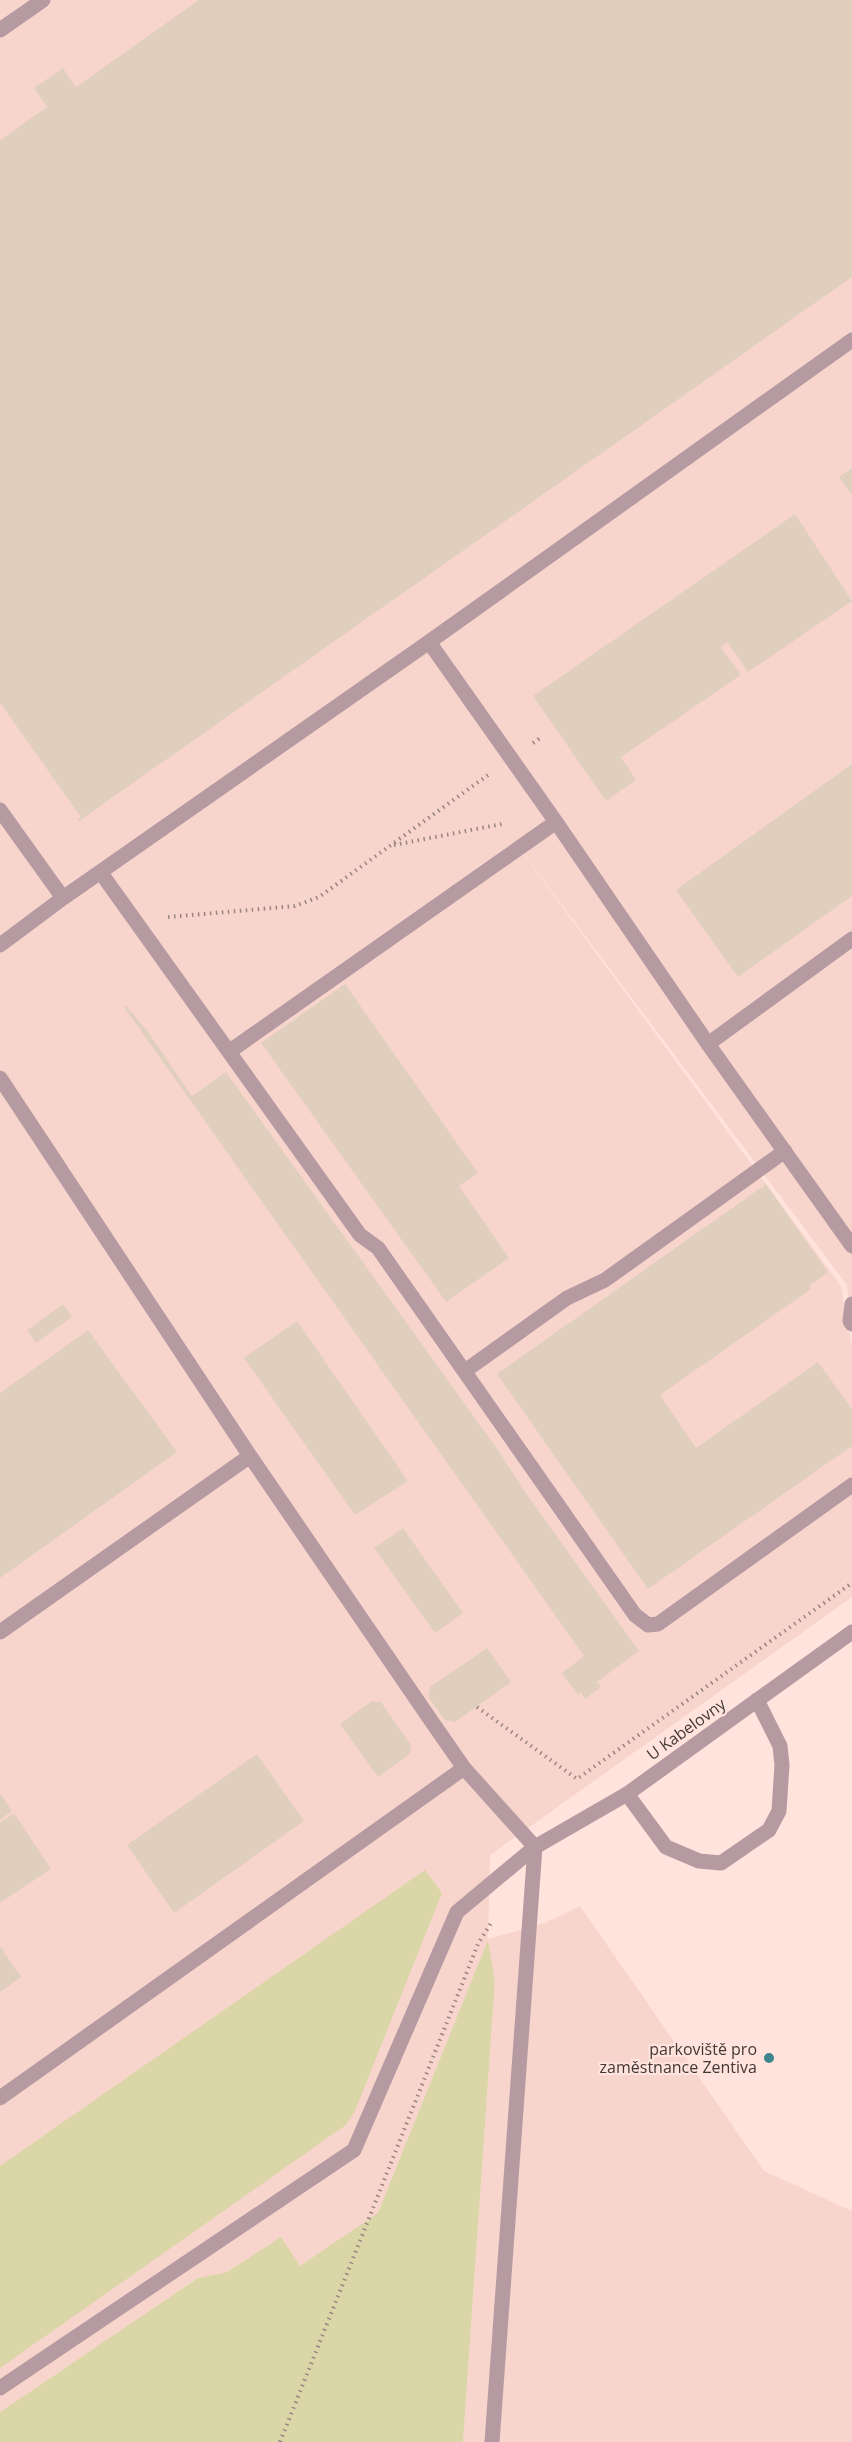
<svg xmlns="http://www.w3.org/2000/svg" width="852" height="2442" font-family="'Open Sans',sans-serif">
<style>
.built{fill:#f8d5cc}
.green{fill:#dbd6a7}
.building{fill:#e1cfbd}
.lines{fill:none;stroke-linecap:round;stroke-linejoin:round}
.path{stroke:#988581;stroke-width:4;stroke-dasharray:1.5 4.5;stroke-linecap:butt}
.service{stroke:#b59aa1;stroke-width:15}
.minor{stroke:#b59aa1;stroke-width:15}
.poi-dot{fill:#3e858c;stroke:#ffe3dc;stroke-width:2}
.labels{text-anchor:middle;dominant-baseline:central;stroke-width:4.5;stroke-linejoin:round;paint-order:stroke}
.street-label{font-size:16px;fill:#433836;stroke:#ffe3dc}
.poi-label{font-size:16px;fill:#433836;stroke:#ffe3dc;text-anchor:end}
</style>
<rect width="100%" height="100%" fill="#ffe3dc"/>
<path class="built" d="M 0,0 L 852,0 L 852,1337 L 847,1285 L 505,829 L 841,1286 L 852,1348 L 852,1597 L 490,1855 L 488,1939 L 545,1923 L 580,1906 L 764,2171 L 852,2211 L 852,2442 L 463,2442 L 495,1981 L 488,1941 L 378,2214 L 300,2267 L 281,2237 L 227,2272 L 198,2278 L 0,2412 Z"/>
<path class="green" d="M 425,1870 L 442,1893 L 355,2111 L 346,2125 L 0,2368 L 0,2166 Z
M 488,1940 L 495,1981 L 463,2442 L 0,2442 L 0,2412 L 198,2278 L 227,2272 L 281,2237 L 300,2266 L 378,2213 Z"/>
<path class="building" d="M 199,0 L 852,0 L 852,277 L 79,821 L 77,819 L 81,817 L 0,703 L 0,140 L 47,107 L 34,88 L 63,68 L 76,87 Z
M 852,468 L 852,495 L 839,477 Z
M 795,514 L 852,601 L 748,672 L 727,642 L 721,647 L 741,675 L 621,757 L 636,780 L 606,801 L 533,696 Z
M 852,764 L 852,896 L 738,977 L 676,890 Z
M 345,984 L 478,1173 L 459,1186 L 509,1258 L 446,1302 L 261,1043 Z
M 126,1006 L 146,1029 L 192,1096 L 226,1072 L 498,1450 L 525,1492 L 639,1651 L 597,1682 L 601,1687 L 585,1699 L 581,1693 L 578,1695 L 562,1673 L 584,1656 L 124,1007 Z
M 766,1184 L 828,1272 L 809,1286 L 811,1289 L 660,1395 L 696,1448 L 818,1362 L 852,1409 L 852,1446 L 648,1589 L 497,1374 Z
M 63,1304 L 72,1317 L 36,1343 L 27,1330 Z
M 297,1321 L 408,1481 L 355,1515 L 244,1358 Z
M 88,1330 L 177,1452 L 0,1578 L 0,1393 Z
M 403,1528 L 463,1613 L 435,1633 L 374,1548 Z
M 487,1648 L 511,1682 L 455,1722 L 445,1720 L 428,1697 L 430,1687 Z
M 372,1701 L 381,1702 L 411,1745 L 410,1754 L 378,1777 L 340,1724 Z
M 257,1754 L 304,1821 L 174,1913 L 127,1845 Z
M 0,1793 L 12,1811 L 0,1820 Z
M 14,1813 L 51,1869 L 0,1903 L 0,1823 Z
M 0,1946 L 21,1977 L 0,1992 Z"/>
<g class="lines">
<path class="path" d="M 533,743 L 540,738
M 394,845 L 502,824
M 168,917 L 295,906 L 319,897 L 488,775
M 477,1707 L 577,1779 L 852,1583
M 280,2442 L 478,1944 L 491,1923"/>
<path class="service" d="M 0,30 L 43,0
M 429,642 L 556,822 L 708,1044 L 852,1246
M 0,810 L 63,898
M 101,873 L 360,1235 L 378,1248 L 635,1615 L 648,1625 L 658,1624 L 852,1485
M 0,945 L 63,898 L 429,642 L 852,340
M 708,1044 L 852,939
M 230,1051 L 556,822
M 0,1078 L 250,1456 L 432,1722 L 464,1768 L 535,1847 L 492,2442
M 852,1304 L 850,1321 L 852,1324
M 465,1371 L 567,1298 L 605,1280 L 785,1151
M 0,1632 L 250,1456
M 627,1794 L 666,1847 L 699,1861 L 721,1863 L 769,1830 L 779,1811 L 782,1765 L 780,1746 L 757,1700
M 0,2098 L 464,1768
M 0,2388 L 354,2150 L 457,1912 L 535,1847"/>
<path class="minor" d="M 535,1847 L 627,1794 L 852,1632"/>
</g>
<circle class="poi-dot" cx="769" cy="2058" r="6"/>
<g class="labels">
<g class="street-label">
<text transform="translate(686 1729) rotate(-36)">U Kabelovny</text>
</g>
<g class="poi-label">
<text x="757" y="2049">parkoviště pro<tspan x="757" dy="18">zaměstnance Zentiva</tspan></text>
</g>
</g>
</svg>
